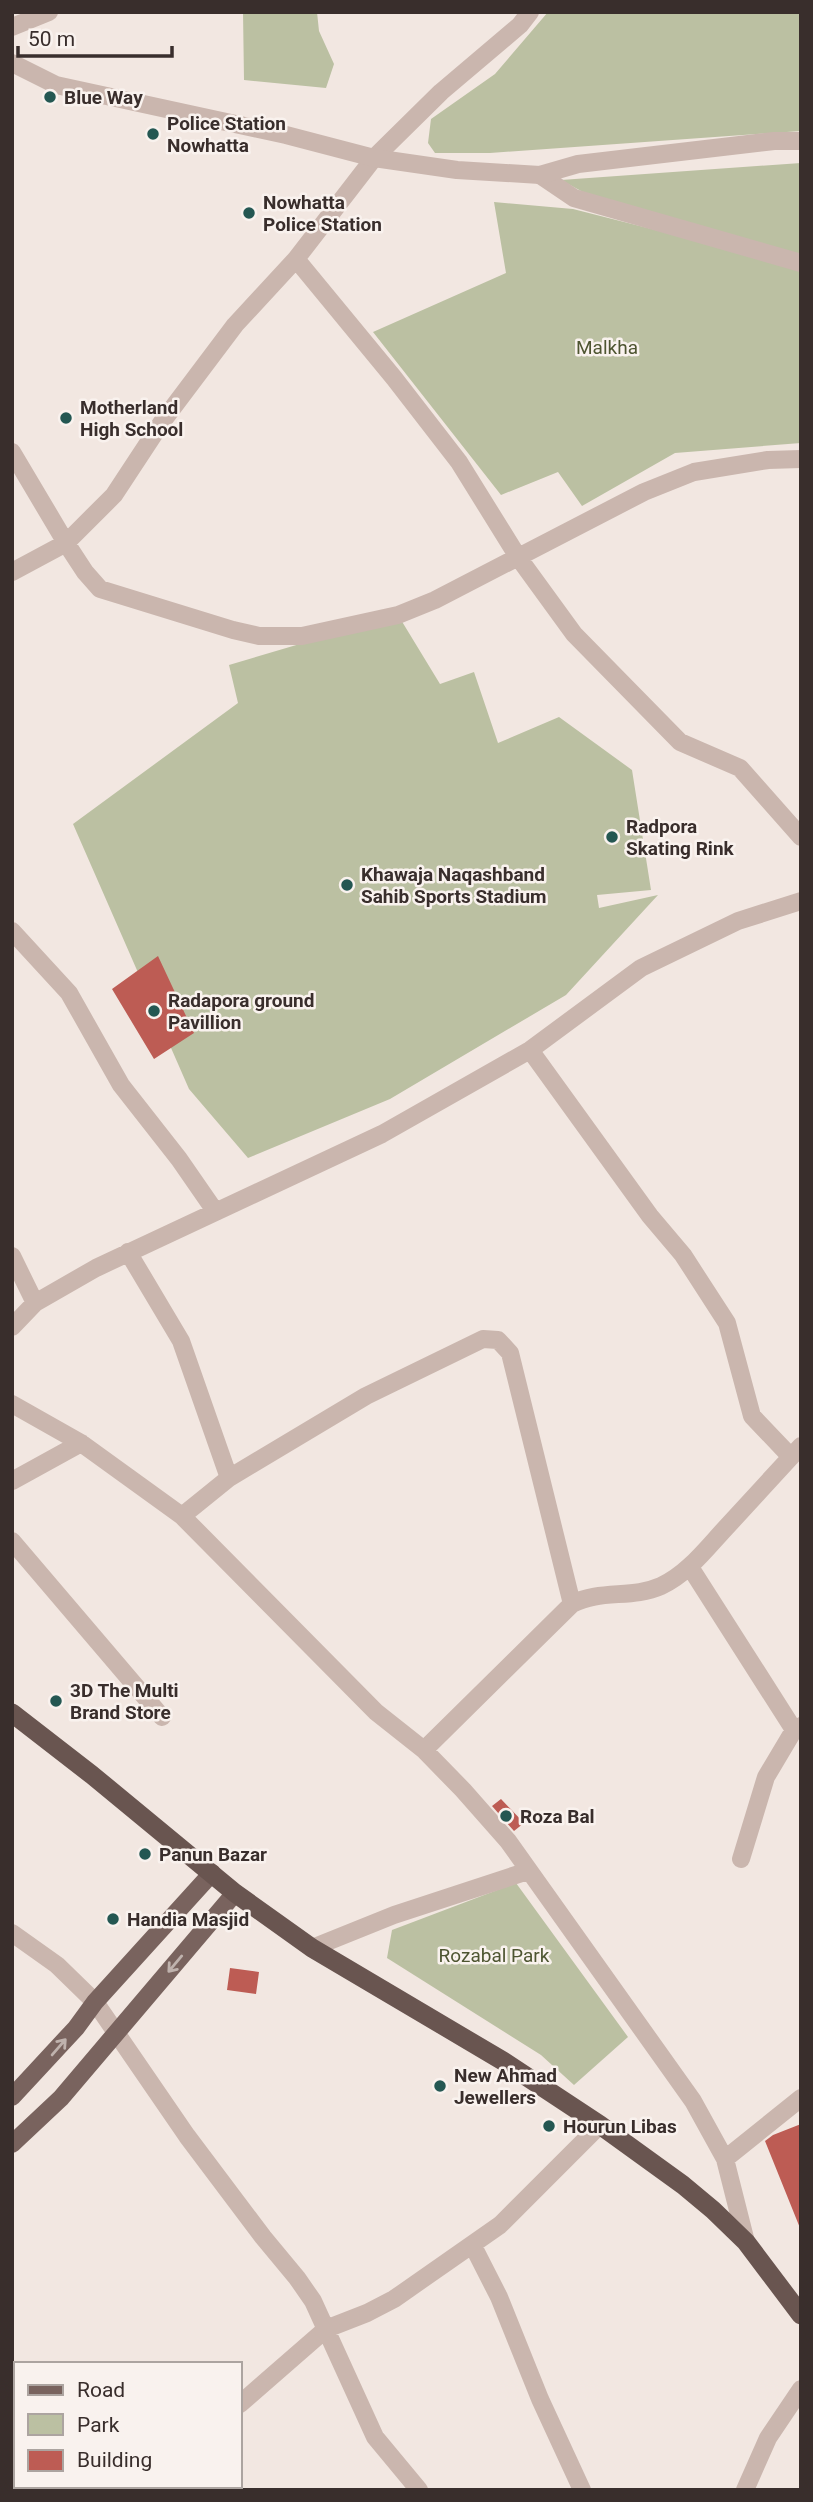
<svg xmlns="http://www.w3.org/2000/svg" width="813" height="2502" font-family="Roboto,sans-serif">
<style>
.green{fill:#bbc0a2}
.building{fill:#bd5c54}
.lines{fill:none;stroke-linecap:round;stroke-linejoin:round}
.minor{stroke:#cab6ae;stroke-width:18}
.tertiary{stroke:#cab6ae;stroke-width:18}
.primary{stroke:#79635e;stroke-width:18}
.trunk{stroke:#695550;stroke-width:19}
.oneway{stroke:#bfb2ad}
.poi-dot{fill:#245752;stroke:#f9f2ee;stroke-width:2.5}
.labels{text-anchor:middle;dominant-baseline:central;stroke-width:5;stroke-linejoin:round;paint-order:stroke}
.poi-label{font-size:19px;font-weight:bold;fill:#392e2c;stroke:#f9f2ee;text-anchor:start}
.park-label{font-size:19px;fill:#4e5531;stroke:#f9f2ee}
</style>
<rect width="100%" height="100%" fill="#f2e7e1"/>
<path class="green" d="M 243,12 L 317,12 L 319,31 L 334,64 L 326,88 L 244,80 Z
M 548,12 L 801,12 L 801,131 L 490,153 L 435,153 L 428,143 L 431,119 L 495,74 Z
M 801,163 L 801,255 L 590,196 L 561,180 Z
M 494,202 L 573,209 L 695,240 L 801,271 L 801,443 L 675,453 L 582,506 L 558,472 L 501,495 L 373,332 L 506,273 Z
M 398,615 L 440,684 L 474,672 L 498,743 L 559,717 L 632,770 L 651,890 L 597,895 L 599,908 L 658,895 L 566,995 L 390,1099 L 248,1158 L 189,1089 L 73,824 L 238,703 L 229,665 Z
M 516,1883 L 628,2037 L 574,2085 L 541,2055 L 387,1958 L 392,1930 Z"/>
<path class="building" d="M 158,956 L 194,1033 L 154,1059 L 112,989 Z
M 501,1799 L 524,1823 L 514,1831 L 492,1806 Z
M 230,1968 L 259,1972 L 256,1994 L 227,1990 Z
M 801,2124 L 801,2228 L 800,2228 L 765,2141 L 773,2135 Z"/>
<g class="lines">
<path class="minor" d="M 12,27 L 49,12
M 540,175 L 574,198 L 801,263
M 296,259 L 394,378 L 459,462 L 518,557 L 574,634 L 680,742 L 740,768 L 801,837
M 12,452 L 66,543 L 85,572 L 100,589 L 233,630 L 259,636 L 302,636 L 398,615 L 435,600 L 644,492 L 694,472 L 768,460 L 801,459
M 12,572 L 66,543 L 114,495 L 162,422 L 235,325 L 296,259 L 374,158 L 441,92 L 520,25 L 530,12
M 12,931 L 69,993 L 121,1085 L 179,1159 L 215,1211
M 530,1050 L 650,1216 L 683,1255 L 727,1323 L 752,1416 L 791,1457
M 128,1252 L 181,1341 L 229,1478
M 12,1256 L 35,1303
M 12,1327 L 35,1303 L 96,1268 L 382,1134 L 530,1050 L 641,968 L 738,921 L 801,901
M 12,1404 L 81,1443 L 182,1516 L 376,1712 L 424,1750 L 463,1790 L 508,1841 L 693,2101 L 725,2159 L 746,2242
M 12,1481 L 81,1443
M 182,1516 L 229,1478 L 366,1396 L 483,1339 L 498,1340 L 510,1353 L 572,1604
M 12,1541 L 162,1717
M 690,1567 L 794,1730
M 424,1750 L 572,1604 C 600,1589 632,1599 661,1586 C 685,1575 703,1553 721,1533 C 748,1504 774,1475 801,1446
M 741,1859 L 766,1777 L 794,1730 L 801,1726
M 12,1933 L 57,1965 L 95,2002 L 187,2136 L 263,2237 L 297,2278 L 313,2301 L 375,2437 L 419,2490
M 312,1948 L 394,1915 L 528,1871
M 725,2159 L 801,2098
M 473,2246 L 499,2297 L 540,2399 L 582,2490
M 240,2404 L 326,2329 L 367,2313 L 394,2299 L 500,2225 L 600,2125
M 102,2489 L 110,2486"/>
<path class="tertiary" d="M 12,63 L 56,85 L 286,135 L 374,158 L 457,170 L 540,175 L 578,164 L 774,141 L 801,141
M 745,2490 L 768,2438 L 801,2389"/>
<path class="primary" d="M 12,2097 L 76,2028 L 95,2002 L 212,1873
M 12,2144 L 61,2098 L 235,1893"/>
<path class="trunk" d="M 12,1713 L 92,1775 L 235,1893 L 312,1948 L 503,2061 L 600,2125 L 683,2185 L 713,2210 L 746,2242 L 801,2315"/>
</g>
<defs><path id="oneway-shaft" d="M-6 0H5M1.5-3L5.5 0L1.5 3" fill="none" stroke-width="1.6" stroke-linecap="round" stroke-linejoin="round" transform="scale(1.75)"/></defs>
<g class="oneway">
<use href="#oneway-shaft" transform="translate(175 1964) rotate(130)"/>
<use href="#oneway-shaft" transform="translate(59 2047) rotate(-49)"/>
</g>
<g class="poi-dot">
<circle cx="50" cy="97" r="7"/>
<circle cx="153" cy="134" r="7"/>
<circle cx="249" cy="213" r="7"/>
<circle cx="66" cy="418" r="7"/>
<circle cx="612" cy="837" r="7"/>
<circle cx="347" cy="885" r="7"/>
<circle cx="154" cy="1011" r="7"/>
<circle cx="56" cy="1701" r="7"/>
<circle cx="506" cy="1816" r="7"/>
<circle cx="145" cy="1854" r="7"/>
<circle cx="113" cy="1919" r="7"/>
<circle cx="440" cy="2086" r="7"/>
<circle cx="549" cy="2126" r="7"/>
</g>
<g class="labels">
<g class="poi-label">
<text x="64" y="97">Blue Way</text>
<text x="167" y="123">Police Station<tspan x="167" dy="22">Nowhatta</tspan></text>
<text x="263" y="202">Nowhatta<tspan x="263" dy="22">Police Station</tspan></text>
<text x="80" y="407">Motherland<tspan x="80" dy="22">High School</tspan></text>
<text x="626" y="826">Radpora<tspan x="626" dy="22">Skating Rink</tspan></text>
<text x="361" y="874">Khawaja Naqashband<tspan x="361" dy="22">Sahib Sports Stadium</tspan></text>
<text x="168" y="1000">Radapora ground<tspan x="168" dy="22">Pavillion</tspan></text>
<text x="70" y="1690">3D The Multi<tspan x="70" dy="22">Brand Store</tspan></text>
<text x="520" y="1816">Roza Bal</text>
<text x="159" y="1854">Panun Bazar</text>
<text x="127" y="1919">Handia Masjid</text>
<text x="454" y="2075">New Ahmad<tspan x="454" dy="22">Jewellers</tspan></text>
<text x="563" y="2126">Hourun Libas</text>
</g>
<g class="park-label">
<text x="607" y="347">Malkha</text>
<text x="494" y="1955">Rozabal Park</text>
</g>
</g>
<rect width="813" height="2502" fill="none" stroke="#392e2c" stroke-width="28"/>
<rect x="14" y="2362" width="228" height="126" fill="#f9f2ee" stroke="#aca4a0" stroke-width="2"/>
<rect x="28" y="2385" width="35" height="10" fill="#79635e" stroke="#aca4a0" stroke-width="2"/>
<text x="77" y="2397" font-size="21" fill="#392e2c">Road</text>
<rect x="28" y="2414" width="35" height="21" fill="#bbc0a2" stroke="#aca4a0" stroke-width="2"/>
<text x="77" y="2432" font-size="21" fill="#392e2c">Park</text>
<rect x="28" y="2450" width="35" height="21" fill="#bd5c54" stroke="#aca4a0" stroke-width="2"/>
<text x="77" y="2467" font-size="21" fill="#392e2c">Building</text>
<path d="M18 46v10h154v-10" fill="none" stroke="#392e2c" stroke-width="3.5"/>
<text x="28" y="46" font-size="21" fill="#392e2c" stroke="#f9f2ee" stroke-width="5" paint-order="stroke">50 m</text>
</svg>
